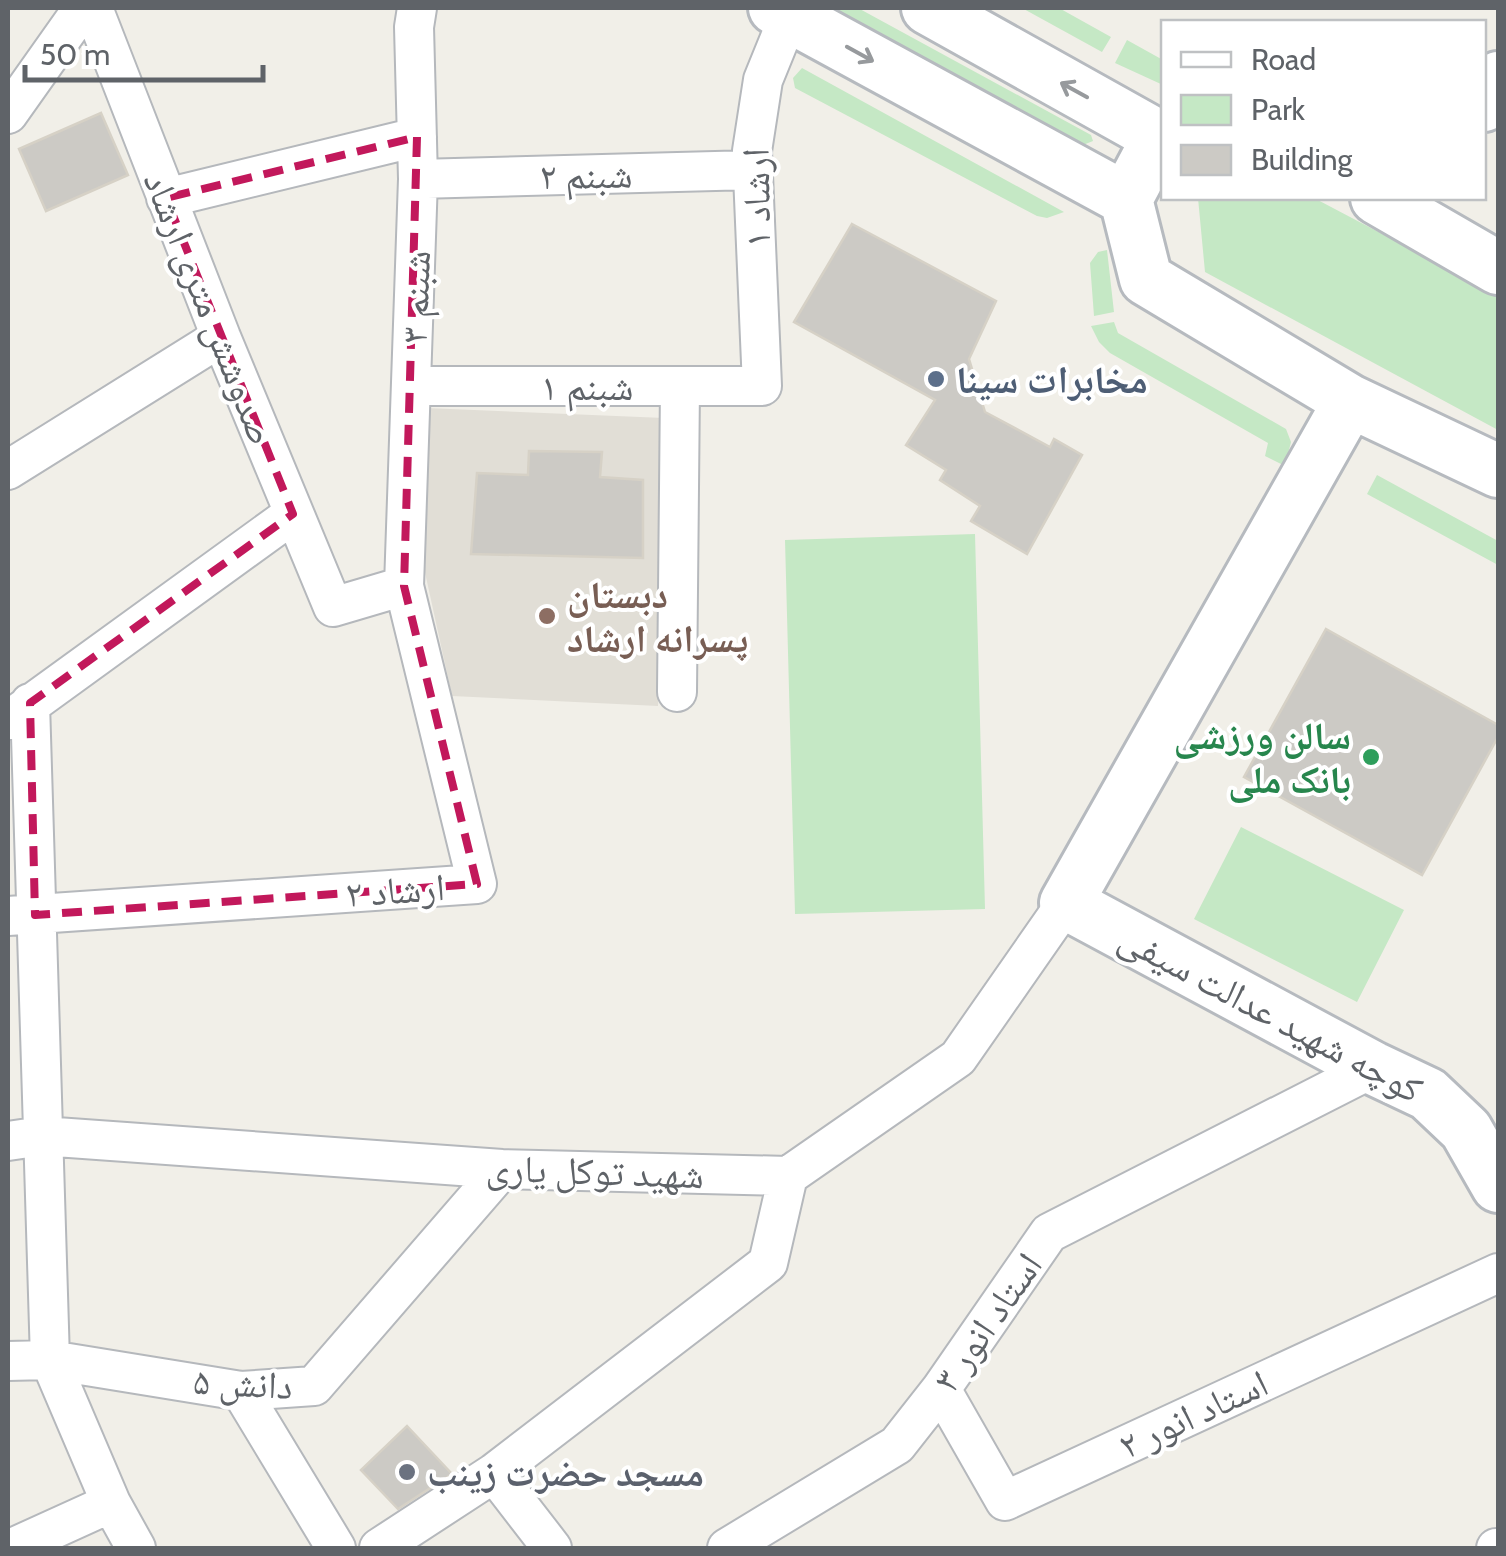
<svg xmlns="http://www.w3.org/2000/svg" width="1506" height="1556" font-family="Cabin,'Noto Naskh Arabic',sans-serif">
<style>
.education{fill:#e1ded6}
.green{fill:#c5e8c5}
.building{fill:#cccac5;stroke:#d6d1c6;stroke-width:2.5}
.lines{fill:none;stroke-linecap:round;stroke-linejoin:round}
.street-casing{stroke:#b5b8bc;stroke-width:42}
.secondary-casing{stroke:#b6babf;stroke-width:58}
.street{stroke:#fff;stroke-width:38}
.secondary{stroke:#fff;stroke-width:52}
.oneway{stroke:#979a9d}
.marked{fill:none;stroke:#c2185b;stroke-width:8;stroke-dasharray:20 12;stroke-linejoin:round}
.service-dot{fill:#5c6f8a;stroke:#fff;stroke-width:4}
.education-dot{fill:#8d6e63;stroke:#fff;stroke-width:4}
.leisure-dot{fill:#2e9e5b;stroke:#fff;stroke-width:4}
.worship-dot{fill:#6b7280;stroke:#fff;stroke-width:4}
.labels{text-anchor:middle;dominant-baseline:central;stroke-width:8;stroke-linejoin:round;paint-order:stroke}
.street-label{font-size:38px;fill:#5f6368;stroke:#fff}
.service-label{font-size:38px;font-weight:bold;fill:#4e5e75;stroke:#fff;text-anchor:start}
.education-label{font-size:38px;font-weight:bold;fill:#785e54;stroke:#fff;text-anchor:start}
.leisure-label{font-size:38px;font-weight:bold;fill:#27864d;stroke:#fff;text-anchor:end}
.worship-label{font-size:38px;font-weight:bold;fill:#5b616d;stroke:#fff;text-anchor:start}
</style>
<rect width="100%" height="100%" fill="#f1efe8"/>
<path class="education" d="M 426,408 L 664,418 L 658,706 L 452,696 L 417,536 Z"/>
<path class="green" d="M 833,8 L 858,8 L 1091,135 L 1093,141 L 1083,145 Z
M 1022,8 L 1059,8 L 1111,37 L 1102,52 Z
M 1127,40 L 1163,60 L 1163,85 L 1115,63 Z
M 802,68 L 1064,212 L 1047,218 L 1037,216 L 795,88 L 793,78 Z
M 1198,198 L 1314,198 L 1498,295 L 1498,430 L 1205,272 Z
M 1107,250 L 1114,312 L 1094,316 L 1090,263 L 1098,252 Z
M 1114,322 L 1118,333 L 1286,429 L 1291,442 L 1285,466 L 1265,456 L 1268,443 L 1110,353 L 1099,342 L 1091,326 Z
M 1377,475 L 1498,541 L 1498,565 L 1367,494 Z
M 975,534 L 985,909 L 795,914 L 785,540 Z
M 1241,827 L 1404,910 L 1357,1002 L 1194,919 Z"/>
<path class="building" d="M 101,113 L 128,175 L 46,211 L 19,149 Z
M 852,224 L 996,301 L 969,359 L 985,412 L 1050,447 L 1054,439 L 1082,455 L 1027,554 L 971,521 L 980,506 L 940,480 L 946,470 L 906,445 L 935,400 L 794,322 Z
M 529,451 L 602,452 L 600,477 L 643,480 L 643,558 L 471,554 L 477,473 L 528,475 Z
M 1326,629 L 1498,725 L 1498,737 L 1422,875 L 1244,777 Z
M 407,1426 L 452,1474 L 398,1509 L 361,1470 Z"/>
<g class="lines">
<g class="street-casing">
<path id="street" d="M 93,8 L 221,337 L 333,607 L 404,586
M 8,114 L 83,8
M 418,179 L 753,170
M 166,198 L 417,137
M 412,386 L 762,386 L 752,151 L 763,80 L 789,16
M 8,470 L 221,337
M 677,692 L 680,386
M 30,703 L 50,1360 L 111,1503 L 136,1548
M 9,720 L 293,514
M 8,916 L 477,884 L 404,586 L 418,179 L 414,27 L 417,8
M 8,1141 L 42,1136 L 502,1169 L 788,1176 L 958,1058 L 1066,903
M 8,1361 L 50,1360 L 241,1391 L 314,1386 L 502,1169
M 941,1389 L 1005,1501 L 1498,1273
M 241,1391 L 336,1548
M 494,1473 L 552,1548
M 12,1548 L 111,1503
M 379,1548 L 494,1473 L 768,1263 L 788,1176
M 727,1548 L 897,1445 L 941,1389 L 1049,1233 L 1373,1068
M 1496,1548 L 1498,1548"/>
</g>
<g class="secondary-casing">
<path id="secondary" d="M 775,8 L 1126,199
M 928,8 L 1159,137
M 1484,105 L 1498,78
M 1164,137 L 1159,137 L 1126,199 L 1146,279 L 1350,401 L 1498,471
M 1377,198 L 1498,268
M 1350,401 L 1066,903 L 1373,1068 L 1428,1094 L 1466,1130 L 1498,1186"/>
</g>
<use href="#street" class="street"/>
<use href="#secondary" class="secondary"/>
</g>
<defs><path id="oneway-shaft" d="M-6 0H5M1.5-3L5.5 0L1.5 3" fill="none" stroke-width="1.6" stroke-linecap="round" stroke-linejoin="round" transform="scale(2.5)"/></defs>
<g class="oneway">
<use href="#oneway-shaft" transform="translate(860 54) rotate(29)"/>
<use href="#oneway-shaft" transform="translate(1074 90) rotate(-151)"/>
</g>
<path class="marked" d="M 417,137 L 404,586 L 477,884 L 35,915 L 30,703 L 293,514 L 166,198 Z"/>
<circle class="service-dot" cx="936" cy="379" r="10"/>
<circle class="education-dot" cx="547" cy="616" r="10"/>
<circle class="leisure-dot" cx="1371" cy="757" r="10"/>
<circle class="worship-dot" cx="407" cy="1472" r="10"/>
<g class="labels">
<g class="street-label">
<text transform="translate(586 175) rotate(-1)">شبنم ۲</text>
<text transform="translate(756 198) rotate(-91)">ارشاد ۱</text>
<text transform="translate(415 297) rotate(-88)">شبنم ۳</text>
<text transform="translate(210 308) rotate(68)">صدوشش متری ارشاد</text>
<text x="587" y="386">شبنم ۱</text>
<text transform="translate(395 890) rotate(-4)">ارشاد ۲</text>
<text transform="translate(1271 1013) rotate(28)">کوچه شهید عدالت سیفی</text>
<text transform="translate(595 1171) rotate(2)">شهید توکل یاری</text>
<text transform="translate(987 1322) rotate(-55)">استاد انور ۳</text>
<text transform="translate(243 1383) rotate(3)">دانش ۵</text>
<text transform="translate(1193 1414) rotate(-25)">استاد انور ۲</text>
</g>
<g class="service-label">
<text x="956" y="379">مخابرات سینا</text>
</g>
<g class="education-label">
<text x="567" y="594">دبستان<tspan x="567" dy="44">پسرانه ارشاد</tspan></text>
</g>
<g class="leisure-label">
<text x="1351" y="735">سالن ورزشی<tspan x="1351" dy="44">بانک ملی</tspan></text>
</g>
<g class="worship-label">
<text x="427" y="1472">مسجد حضرت زینب</text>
</g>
</g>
<rect width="1506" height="1556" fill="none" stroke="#5f6368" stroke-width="20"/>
<rect x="1161" y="20" width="325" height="180" fill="#ffffff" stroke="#bfc1c3" stroke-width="2.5"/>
<rect x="1181" y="52" width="50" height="15" fill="#ffffff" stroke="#bfc1c3" stroke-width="2.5"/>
<text x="1251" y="70" font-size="30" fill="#5f6368">Road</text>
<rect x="1181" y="95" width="50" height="30" fill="#c5e8c5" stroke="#bfc1c3" stroke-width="2.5"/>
<text x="1251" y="120" font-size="30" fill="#5f6368">Park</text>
<rect x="1181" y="145" width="50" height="30" fill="#cccac5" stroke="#bfc1c3" stroke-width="2.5"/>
<text x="1251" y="170" font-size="30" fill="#5f6368">Building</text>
<path d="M25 65v15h238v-15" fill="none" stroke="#5f6368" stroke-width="5"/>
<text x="40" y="65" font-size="30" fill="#5f6368" stroke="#ffffff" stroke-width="8" paint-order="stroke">50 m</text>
</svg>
